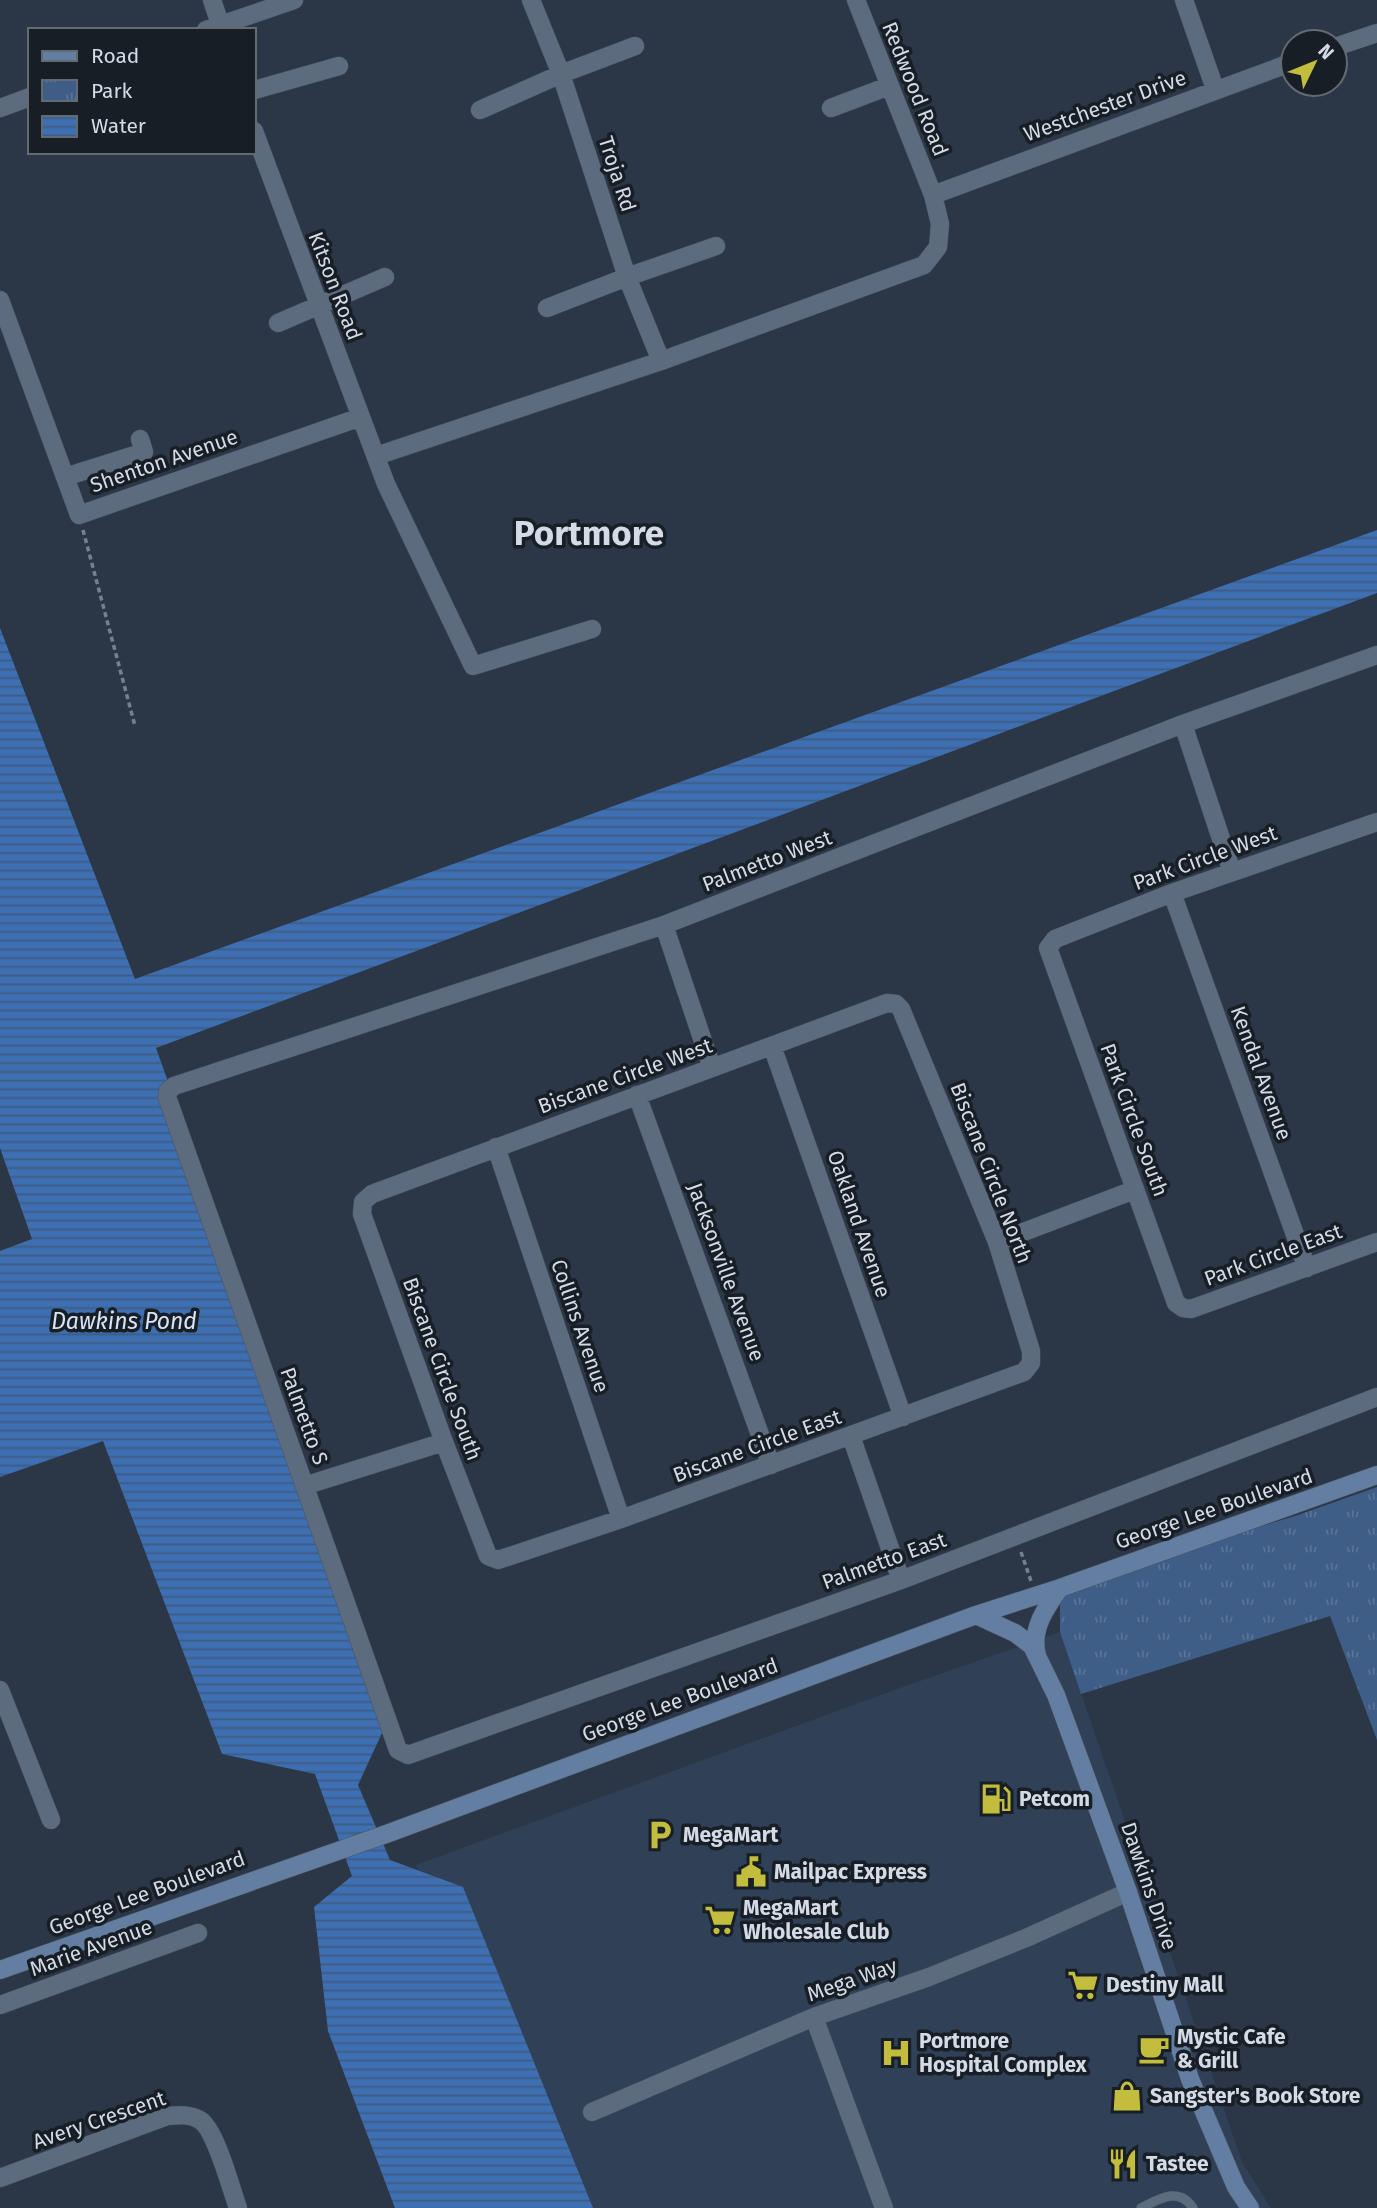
<svg xmlns="http://www.w3.org/2000/svg" width="1377" height="2208" font-family="'Fira Sans',sans-serif">
<style>
.built{fill:#304056}
.park{fill:url(#park-tufts)}
.water{fill:url(#water-rules)}
.lines{fill:none;stroke-linecap:round;stroke-linejoin:round}
.lane-casing{stroke:#495361;stroke-width:10}
.street-casing{stroke:#495361;stroke-width:19}
.secondary-casing{stroke:#495361;stroke-width:19}
.path{stroke:#76808e;stroke-width:3.5;stroke-dasharray:5 3.5;stroke-linecap:butt}
.lane{stroke:#5d6b7e;stroke-width:9}
.street{stroke:#5d6b7e;stroke-width:18}
.secondary{stroke:#647ea1;stroke-width:18}
.labels{text-anchor:middle;dominant-baseline:central;stroke-width:7;stroke-linejoin:round;paint-order:stroke}
.street-label{font-size:21px;fill:#d3dbe6;stroke:#181e25}
.poi-label{font-size:21px;font-weight:bold;fill:#d3dbe6;stroke:#181e25;text-anchor:start}
.water-label{font-size:23px;font-style:italic;fill:#d7e4f7;stroke:#181e25}
.town-label{font-size:35px;font-weight:bold;fill:#d3dbe6;stroke:#181e25}
</style>
<defs>
<pattern id="park-tufts" width="24" height="20" patternUnits="userSpaceOnUse" patternTransform="scale(1.75)"><rect width="24" height="20" fill="#3e5d87"/><path d="M3 7l-1-3M5 7V3M7 7l1-3M15 17l-1-3M17 17v-4M19 17l1-3" fill="none" stroke="#597498"/></pattern>
<pattern id="water-rules" width="6" height="5" patternUnits="userSpaceOnUse" patternTransform="scale(1.75)"><rect width="6" height="5" fill="#3d6fb2"/><path d="M0 2.5h6" fill="none" stroke="#3e5b81"/></pattern>
</defs>
<rect width="100%" height="100%" fill="#2b3747"/>
<path class="built" d="M 1060,1632 L 1242,2162 L 1271,2208 L 562,2208 L 416,1865 L 897,1689 Z"/>
<path class="park" d="M 1377,1487 L 1377,1740 L 1330,1616 L 1081,1694 L 1060,1632 L 1060,1588 L 1298,1515 Z"/>
<path class="water" d="M 1377,530 L 1377,593 L 156,1048 L 393,1709 L 358,1785 L 390,1860 L 463,1887 L 593,2208 L 395,2208 L 328,2031 L 314,1907 L 352,1876 L 315,1774 L 222,1754 L 103,1441 L 0,1477 L 0,1251 L 32,1239 L 0,1148 L 0,628 L 135,979 Z"/>
<g class="lines">
<g class="lane-casing">
<path id="lane" d="M 1141,2208 C 1159,2199 1179,2186 1193,2208"/>
</g>
<g class="street-casing">
<path id="street" d="M 212,0 L 222,30
M 531,0 L 561,74 L 627,277 L 661,361
M 1184,0 L 1215,89
M 206,30 L 294,0
M 1335,47 L 1377,33
M 254,90 L 339,66
M 0,108 L 30,97
M 831,108 L 889,86
M 480,110 L 561,74 L 635,46
M 254,131 L 386,484 L 473,666 L 592,629
M 933,195 L 1293,62
M 0,300 L 79,515 L 361,417
M 547,308 L 627,277 L 716,246
M 278,323 L 385,277
M 376,456 L 661,361 L 924,265 L 938,247 L 940,224 L 933,195 L 856,0
M 65,477 L 144,452 L 140,439
M 1377,655 L 1183,724 L 664,925 L 174,1086 L 168,1091 L 167,1097 L 398,1750 L 408,1755 L 901,1580 L 1377,1397
M 1183,724 L 1232,872
M 1377,822 L 1172,893 L 1055,939 L 1048,948 L 1176,1303 L 1183,1308 L 1191,1309 L 1377,1242
M 1172,893 L 1307,1268
M 664,925 L 712,1068
M 887,1003 L 896,1004 L 901,1009 L 997,1242 L 1031,1351 L 1031,1363 L 1024,1372 L 621,1519 L 498,1560 L 488,1556 L 444,1442 L 362,1214 L 363,1202 L 372,1194 Z
M 772,1046 L 903,1417
M 637,1095 L 771,1465
M 496,1147 L 621,1519
M 997,1242 L 1134,1190
M 851,1436 L 901,1580
M 304,1486 L 444,1442
M 0,1690 L 51,1820
M 0,2005 L 198,1933
M 814,2017 L 884,2208
M 592,2112 L 814,2017 L 929,1977 L 1026,1938 L 1128,1892
M 0,2178 L 167,2116 C 179,2115 190,2114 200,2120 C 216,2130 231,2189 238,2208"/>
</g>
<g class="secondary-casing">
<path id="secondary" d="M 976,1615 L 1015,1633 L 1032,1646 L 1056,1695 L 1128,1892 L 1190,2079 L 1236,2187 L 1250,2208
M 1037,1655 C 1030,1630 1046,1607 1060,1588
M 0,1970 L 389,1833 L 976,1615 L 1060,1588 L 1377,1475"/>
</g>
<path class="path" d="M 83,530 L 135,726
M 1021,1552 L 1031,1581"/>
<use href="#lane" class="lane"/>
<use href="#street" class="street"/>
<use href="#secondary" class="secondary"/>
</g>
<defs>
<g id="fuel-bare" transform="scale(2.415)"><path d="M-5.5-6h7V0h2V4h1.3V-2.5L3-4.5l.8-.8L6-3V5H2.5V1h-1V6h-7ZM-4.2-4.7v3.2H.2V-4.7Z" fill="#c3bd3e" stroke="#181e25" stroke-width="2.5" paint-order="stroke"/></g>
<g id="parking-bare" transform="scale(2.415)"><path d="M-3.5-5.5H1a3.5 3.5 0 0 1 0 7H-1V5.5H-3.5ZM-1-3.4V-.6H.8a1.4 1.4 0 0 0 0-2.8Z" fill="#c3bd3e" stroke="#181e25" stroke-width="2.5" paint-order="stroke"/></g>
<g id="civic-bare" transform="scale(2.415)"><path d="M-.6-6.5H3V-4.5H.6V-3L4-1V1h2V6H-6V1h2V-1L-.6-3ZM-1.2 2.5V6h2.4V2.5Z" fill="#c3bd3e" stroke="#181e25" stroke-width="2.5" paint-order="stroke"/></g>
<g id="supermarket-bare" transform="scale(2.415)"><path d="M-6-5.5h2.5l.6 2H6L4.5 2H-2.5L-4.4-4H-6ZM-1.5 3.2a1.3 1.3 0 1 0 .1 0ZM3 3.2a1.3 1.3 0 1 0 .1 0Z" fill="#c3bd3e" stroke="#181e25" stroke-width="2.5" paint-order="stroke"/></g>
<g id="cafe-bare" transform="scale(2.415)"><path d="M-5.5-4.5H6V0H3Q3 3.5 0 3.5H-2.5Q-5.5 3.5-5.5 0ZM3-3.2v2h1.7v-2ZM-6 4.5H4V6H-6Z" fill="#c3bd3e" stroke="#181e25" stroke-width="2.5" paint-order="stroke"/></g>
<g id="hospital-bare" transform="scale(2.415)"><path d="M-5-5h3v3.5h4V-5h3V5h-3V1.5h-4V5h-3Z" fill="#c3bd3e" stroke="#181e25" stroke-width="2.5" paint-order="stroke"/></g>
<g id="shop-bare" transform="scale(2.415)"><path d="M-5-2.5h2.3a2.7 3.5 0 0 1 5.4 0H5L5.5 6h-11ZM-1.5-2.5h3a1.5 2.3 0 0 0-3 0Z" fill="#c3bd3e" stroke="#181e25" stroke-width="2.5" paint-order="stroke"/></g>
<g id="restaurant-bare" transform="scale(2.415)"><path d="M-5-6h1v4h1v-4h1v4h1v-4h1v5L-1.5 .5V6h-2V.5L-5-1ZM5-6V6H3V1.5H1.5Q1.5-4 5-6Z" fill="#c3bd3e" stroke="#181e25" stroke-width="2.5" paint-order="stroke"/></g>
</defs>
<g fill-rule="evenodd">
<use href="#fuel-bare" x="996" y="1799"/>
<use href="#parking-bare" x="660" y="1835"/>
<use href="#civic-bare" x="751" y="1872"/>
<use href="#supermarket-bare" x="720" y="1920"/>
<use href="#supermarket-bare" x="1083" y="1985"/>
<use href="#cafe-bare" x="1154" y="2049"/>
<use href="#hospital-bare" x="896" y="2053"/>
<use href="#shop-bare" x="1127" y="2096"/>
<use href="#restaurant-bare" x="1123" y="2164"/>
</g>
<g class="labels">
<g class="street-label">
<text transform="translate(915 89) rotate(68)">Redwood Road</text>
<text transform="translate(1105 106) rotate(-20)">Westchester Drive</text>
<text transform="translate(617 174) rotate(72)">Troja Rd</text>
<text transform="translate(335 286) rotate(69)">Kitson Road</text>
<text transform="translate(164 461) rotate(-19)">Shenton Avenue</text>
<text transform="translate(1205 858) rotate(-20)">Park Circle West</text>
<text transform="translate(767 861) rotate(-21)">Palmetto West</text>
<text transform="translate(1261 1073) rotate(70)">Kendal Avenue</text>
<text transform="translate(625 1076) rotate(-20)">Biscane Circle West</text>
<text transform="translate(1134 1120) rotate(70)">Park Circle South</text>
<text transform="translate(991 1173) rotate(69)">Biscane Circle North</text>
<text transform="translate(859 1224) rotate(71)">Oakland Avenue</text>
<text transform="translate(1273 1255) rotate(-20)">Park Circle East</text>
<text transform="translate(726 1272) rotate(70)">Jacksonville Avenue</text>
<text transform="translate(580 1326) rotate(71)">Collins Avenue</text>
<text transform="translate(442 1369) rotate(70)">Biscane Circle South</text>
<text transform="translate(304 1416) rotate(70)">Palmetto S</text>
<text transform="translate(757 1446) rotate(-20)">Biscane Circle East</text>
<text transform="translate(1214 1509) rotate(-19)">George Lee Boulevard</text>
<text transform="translate(884 1561) rotate(-20)">Palmetto East</text>
<text transform="translate(680 1700) rotate(-20)">George Lee Boulevard</text>
<text transform="translate(1149 1886) rotate(71)">Dawkins Drive</text>
<text transform="translate(147 1893) rotate(-20)">George Lee Boulevard</text>
<text transform="translate(91 1948) rotate(-20)">Marie Avenue</text>
<text transform="translate(852 1980) rotate(-19)">Mega Way</text>
<text transform="translate(99 2120) rotate(-19)">Avery Crescent</text>
</g>
<g class="poi-label">
<text x="1019" y="1799">Petcom</text>
<text x="683" y="1835">MegaMart</text>
<text x="774" y="1872">Mailpac Express</text>
<text x="743" y="1908">MegaMart<tspan x="743" dy="24">Wholesale Club</tspan></text>
<text x="1106" y="1985">Destiny Mall</text>
<text x="1177" y="2037">Mystic Cafe<tspan x="1177" dy="24">&amp; Grill</tspan></text>
<text x="919" y="2041">Portmore<tspan x="919" dy="24">Hospital Complex</tspan></text>
<text x="1150" y="2096">Sangster's Book Store</text>
<text x="1146" y="2164">Tastee</text>
</g>
<g class="water-label">
<text x="124" y="1321">Dawkins Pond</text>
</g>
<g class="town-label">
<text x="589" y="533">Portmore</text>
</g>
</g>
<rect x="28" y="28" width="228" height="126" fill="#181e25" stroke="#636a72" stroke-width="2"/>
<rect x="42" y="51" width="35" height="10" fill="#647ea1" stroke="#636a72" stroke-width="2"/>
<text x="91" y="63" font-size="21" fill="#d3dbe6">Road</text>
<rect x="42" y="80" width="35" height="21" fill="url(#park-tufts)" stroke="#636a72" stroke-width="2"/>
<text x="91" y="98" font-size="21" fill="#d3dbe6">Park</text>
<rect x="42" y="116" width="35" height="21" fill="url(#water-rules)" stroke="#636a72" stroke-width="2"/>
<text x="91" y="133" font-size="21" fill="#d3dbe6">Water</text>
<g transform="translate(1314 63) rotate(47)"><circle r="33" fill="#181e25" stroke="#636a72" stroke-width="2"/>
<path d="M0-5L12 26L0 18L-12 26Z" fill="#c3bd3e"/>
<text y="-10" font-size="19" font-weight="bold" text-anchor="middle" fill="#d3dbe6">N</text>
</g>
</svg>
